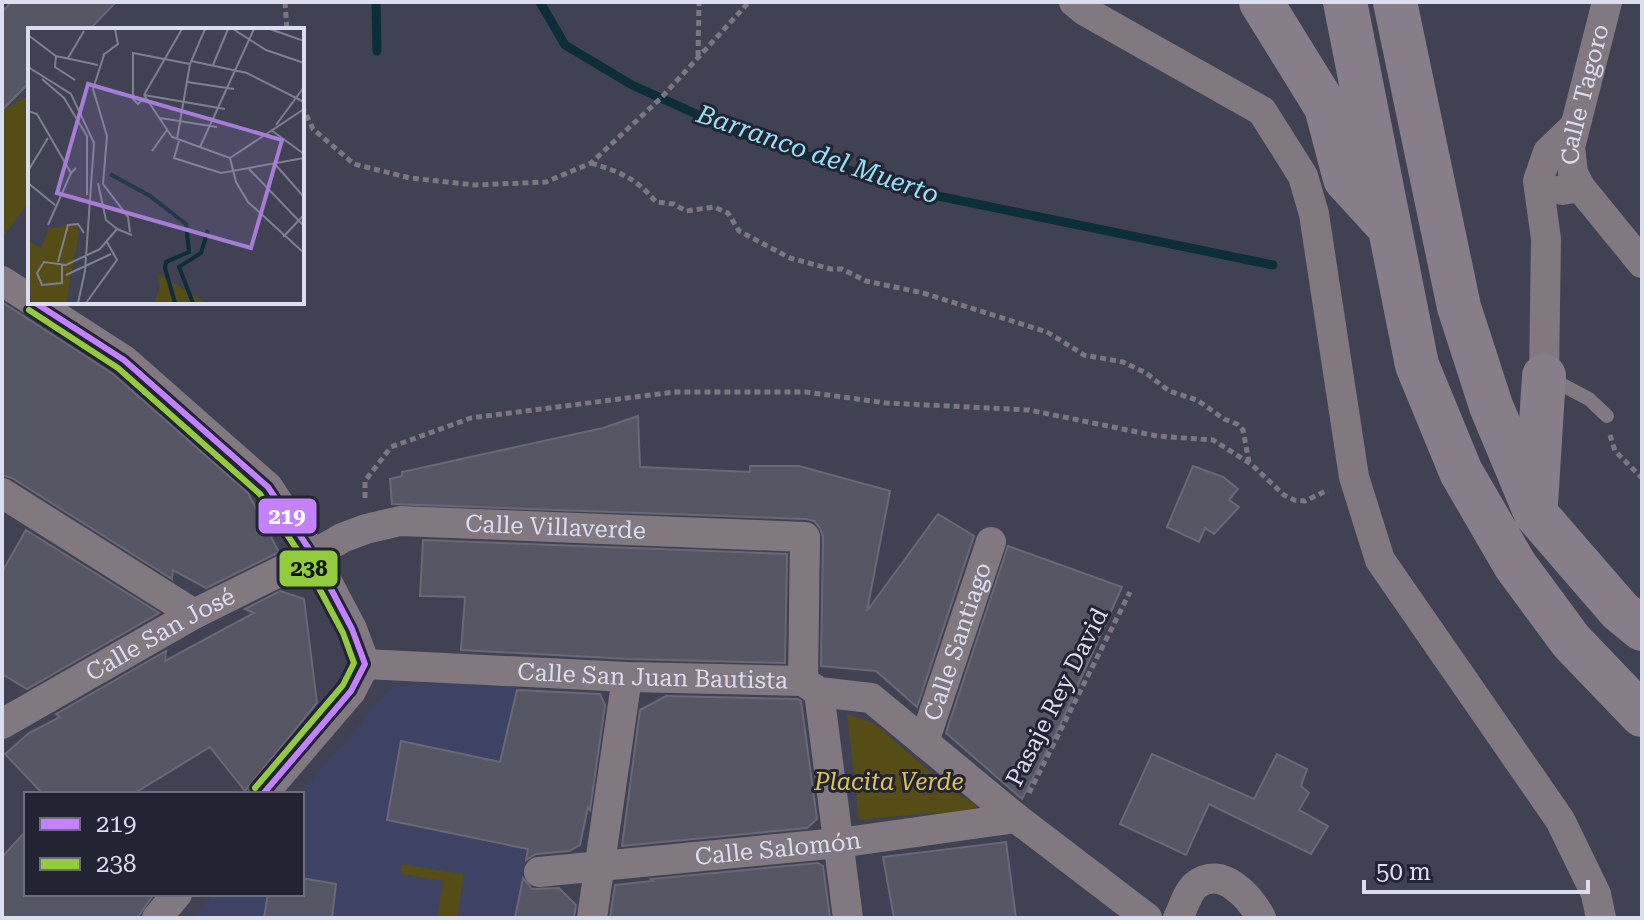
<svg xmlns="http://www.w3.org/2000/svg" width="1644" height="920" font-family="'Roboto Serif',serif">
<style>
.built{fill:#3e4264}
.green{fill:#554c16}
.lines{fill:none;stroke-linecap:round;stroke-linejoin:round}
.stream{stroke:#0c2e38;stroke-width:9}
.building{fill:#565563;stroke:#6a6877;stroke-width:2}
.path{stroke:#7b7680;stroke-width:5;stroke-dasharray:6 4;stroke-linecap:butt}
.service{stroke:#817880;stroke-width:14}
.minor{stroke:#817880;stroke-width:30}
.motorway{stroke:#877e8a;stroke-width:44}
.bus-1-casing{stroke:#222433;stroke-width:12}
.bus-2-casing{stroke:#222433;stroke-width:12}
.bus-1{stroke:#c380ff;stroke-width:6}
.bus-2{stroke:#92cb3b;stroke-width:6}
.labels{text-anchor:middle;dominant-baseline:central;stroke-width:6;stroke-linejoin:round;paint-order:stroke}
.street-label{font-size:24px;fill:#dbdef1;stroke:#222433}
.park-label{font-size:24px;font-style:italic;fill:#ddc54e;stroke:#222433}
.water-label{font-size:26px;font-style:italic;fill:#92e1f8;stroke:#222433}
.inset-river{fill:none;stroke:#0c2e38;stroke-width:4}
.inset-road{fill:none;stroke:#7e8092;stroke-width:2}
.view{fill:#a67cd6;fill-opacity:0.15;stroke:#a67cd6;stroke-width:4}
.inset-edge{fill:none;stroke:#dbdef1;stroke-width:4}
.line-badge{stroke:#222433;stroke-width:3}
.badge-label{font-size:22px;text-anchor:middle;font-weight:bold;fill:#fff}
.pale-badge-label{font-size:22px;text-anchor:middle;font-weight:bold;fill:#111}
</style>
<rect width="100%" height="100%" fill="#404253"/>
<path class="built" d="M 395,683 L 518,685 L 508,728 L 548,734 L 515,918 L 193,918 L 213,894 L 302,894 L 302,794 L 299,794 Z"/>
<path class="green" d="M 30,94 L 30,200 L 2,238 L 2,111 Z
M 847,714 L 875,724 L 951,790 L 977,805 L 974,814 L 929,813 L 859,820 Z
M 402,864 L 464,874 L 457,918 L 437,918 L 443,881 L 401,874 Z"/>
<g class="lines">
<path class="stream" d="M 376,2 L 377,51
M 540,2 L 565,45 L 632,85 L 734,131 L 904,189 L 1273,265"/>
</g>
<path class="building" d="M 12,2 L 116,2 L 89,30 L 30,30 L 30,82 L 2,110 L 2,12 Z
M 2,302 L 113,374 L 248,493 L 279,552 L 206,588 L 173,570 L 172,579 L 12,478 L 2,475 Z
M 638,416 L 640,467 L 750,472 L 750,466 L 799,466 L 890,491 L 867,611 L 938,514 L 974,536 L 917,707 L 876,671 L 821,666 L 823,537 L 820,528 L 814,521 L 806,519 L 392,504 L 390,479 L 402,476 L 402,472 L 603,428 Z
M 1193,466 L 1223,477 L 1238,489 L 1229,500 L 1239,507 L 1214,534 L 1205,528 L 1199,542 L 1167,527 Z
M 26,530 L 159,613 L 27,689 L 2,674 L 2,572 Z
M 423,540 L 787,554 L 785,663 L 628,659 L 461,650 L 465,597 L 420,596 Z
M 1008,546 L 1122,587 L 1060,725 L 1022,799 L 946,733 Z
M 280,591 L 304,599 L 317,703 L 245,791 L 210,747 L 133,794 L 43,794 L 5,754 L 29,733 L 60,717 L 56,714 L 166,651 L 165,661 L 254,613 L 245,609 Z
M 517,690 L 600,694 L 605,705 L 590,810 L 588,807 L 580,845 L 569,851 L 536,854 L 526,860 L 528,849 L 387,820 L 401,741 L 500,762 Z
M 666,696 L 797,699 L 801,701 L 817,819 L 807,828 L 622,846 L 640,710 Z
M 1152,754 L 1254,799 L 1277,754 L 1307,769 L 1301,786 L 1309,793 L 1299,810 L 1328,826 L 1311,854 L 1209,804 L 1186,855 L 1120,824 Z
M 26,831 L 26,894 L 154,894 L 137,918 L 2,918 L 2,857 Z
M 1006,842 L 1016,918 L 894,918 L 883,857 Z
M 818,863 L 823,866 L 830,918 L 610,918 L 615,885 L 653,881 L 651,879 Z
M 302,878 L 336,884 L 332,918 L 264,918 L 268,894 L 302,894 Z
M 523,878 L 532,889 L 559,888 L 576,905 L 574,918 L 515,918 Z"/>
<g class="lines">
<path class="path" d="M 285,2 L 287,30
M 698,56 L 699,2
M 302,106 L 313,129 L 354,164 L 410,178 L 475,185 L 546,182 L 591,163 L 661,98 L 749,2
M 591,163 C 620,172 636,178 656,202 L 674,204 L 686,211 L 714,207 L 728,213 L 739,231 L 790,258 L 831,269 L 842,269 L 866,281 L 923,293 L 1047,332 L 1084,355 L 1123,362 L 1146,373 L 1169,391 L 1197,400 L 1224,419 L 1237,424 L 1243,430 L 1249,462
M 1610,435 L 1615,451 L 1642,478
M 365,498 L 365,481 L 391,447 L 471,418 L 674,392 L 806,392 L 886,403 L 1029,410 L 1157,436 L 1213,440 L 1251,464 L 1284,495 L 1294,500 L 1305,501 L 1328,490
M 1029,793 L 1130,592"/>
<path class="service" d="M 1551,379 L 1589,399 L 1607,416"/>
<g class="minor">
<path d="M 1074,2 L 1085,11 L 1262,111 L 1303,176 L 1314,214 L 1354,477 L 1380,560 L 1560,820 L 1596,894 L 1601,918"/>
<path id="s1" d="M 1580,187 L 1573,173 L 1570,147 L 1607,2"/>
<path d="M 1562,190 L 1580,187 L 1642,263"/>
<path d="M 2,281 L 30,299"/>
<path d="M 34,302 L 124,360 L 268,487 L 313,555 L 352,629 L 365,664"/>
<path d="M 1544,376 L 1546,239 L 1538,181 L 1548,152 L 1574,127"/>
<path d="M 2,493 L 194,614"/>
<path id="s2" d="M 365,664 L 627,677 L 803,681 L 819,692 L 871,698 L 1016,818 L 1147,918"/>
<path d="M 819,692 L 848,918"/>
<path id="s3" d="M 2,724 L 194,614 L 313,555 L 342,538 L 366,529 L 400,521 L 805,537 L 803,681"/>
<path id="s4" d="M 924,742 L 991,542"/>
<path d="M 263,794 L 351,691 L 365,664"/>
<path id="s5" d="M 539,872 L 839,843 L 1016,818"/>
<path d="M 157,918 L 177,894"/>
<path d="M 592,918 L 627,677"/>
<path d="M 1178,918 C 1183,908 1188,891 1196,885 C 1221,864 1251,898 1261,918"/>
</g>
<path class="motorway" d="M 1261,2 L 1326,107 L 1345,179 L 1388,226
M 1345,2 L 1417,365 L 1461,472 L 1515,565 L 1571,641 L 1642,715
M 1395,2 L 1459,307 L 1491,406 L 1536,514 L 1620,611 L 1642,629
M 1536,504 L 1544,376"/>
<g class="bus-1-casing">
<path id="bus-1" d="M 34,302 L 124,360 L 268,487 L 313,555 L 352,629 L 365,664 L 351,691 L 263,794"/>
</g>
<g class="bus-2-casing">
<path id="bus-2" d="M 29,310 L 118,368 L 260,494 L 304,560 L 343,633 L 354,663 L 343,685 L 255,788"/>
</g>
<use href="#bus-1" class="bus-1"/>
<use href="#bus-2" class="bus-2"/>
</g>
<g class="labels">
<g class="street-label">
<text stroke="none"><textPath href="#s1" startOffset="96">Calle Tagoro</textPath></text>
<text stroke="none"><textPath href="#s3" startOffset="604">Calle Villaverde</textPath></text>
<text stroke="none"><textPath href="#s3" startOffset="182">Calle San José</textPath></text>
<text stroke="none"><textPath href="#s4" startOffset="106">Calle Santiago</textPath></text>
<text stroke="none"><textPath href="#s2" startOffset="288">Calle San Juan Bautista</textPath></text>
<text transform="translate(1057 697) rotate(-63)">Pasaje Rey David</text>
<text stroke="none"><textPath href="#s5" startOffset="240">Calle Salomón</textPath></text>
</g>
<g class="park-label">
<text x="889" y="782">Placita Verde</text>
</g>
<g class="water-label">
<text transform="translate(818 154) rotate(19)">Barranco del Muerto</text>
</g>
</g>
<g transform="translate(28 28)">
<rect width="276" height="276" fill="#404253"/>
<path d="M 47,197 L 51,203 L 38,275 L 3,275 L 0,213 L 13,220 L 21,200 ZM 128,245 L 179,275 L 126,275 L 132,259 Z" fill="#554c16"/>
<path class="inset-river" d="M 82,146 L 122,168 L 158,196 L 161,224 L 138,234 L 137,240 L 147,275M 165,275 L 151,239 L 173,225 L 180,202"/>
<path class="inset-road" d="M 205,1 L 238,22 L 276,35M 242,1 L 276,13M 0,7 L 28,28 L 70,37M 75,27 L 90,16 L 87,1M 76,27 L 65,61 L 79,108 L 75,156 L 100,189 L 102,204M 28,28 L 27,39 L 47,52M 40,30 L 56,3M 163,33 L 219,45 L 276,74M 185,37 L 200,1M 0,39 L 43,66 L 66,115 L 57,243 L 50,275M 14,51 L 36,70 L 59,108 L 59,167M 159,54 L 206,61M 116,67 L 144,109 L 202,130M 116,67 L 197,81M 116,67 L 154,1M 116,70 L 110,76 L 105,71 L 105,25 L 162,36M 0,83 L 9,86 L 43,145 L 48,140M 132,90 L 189,99M 248,97 L 276,59M 243,102 L 276,126M 149,111 L 162,36 L 177,1M 151,113 L 146,130 L 193,145 L 276,130M 172,119 L 226,1M 124,123 L 139,102M 202,130 L 208,154 L 220,174 L 276,225M 202,130 L 276,81M 246,135 L 276,169M 221,141 L 276,198M 0,143 L 20,110M 0,155 L 27,177M 70,155 L 78,192 L 89,201M 20,197 L 43,145M 255,209 L 276,187M 30,234 L 40,197 L 50,196 L 56,205M 34,237 L 34,255 L 14,257 L 9,245 L 16,234 L 38,237 L 72,221 L 89,201 L 104,207M 38,247 L 83,226M 58,275 L 89,232 L 79,214"/>
<path class="view" d="M 60,56 L 254,112 L 223,220 L 29,165 Z"/>
<rect width="276" height="276" class="inset-edge"/>
</g>
<g class="line-badge">
<rect x="257" y="497" width="61" height="38" rx="8" fill="#c380ff"/>
<rect x="278" y="549" width="61" height="39" rx="8" fill="#92cb3b"/>
</g>
<g class="badge-label">
<text x="287" y="524">219</text>
</g>
<g class="pale-badge-label">
<text x="309" y="576">238</text>
</g>
<rect width="1644" height="920" fill="none" stroke="#dbdef1" stroke-width="8"/>
<rect x="24" y="792" width="280" height="104" fill="#222433" stroke="#6c6e7f" stroke-width="2"/>
<rect x="40" y="818" width="40" height="12" fill="#c380ff" stroke="#6c6e7f" stroke-width="2"/>
<text x="96" y="832" font-size="24" fill="#dbdef1">219</text>
<rect x="40" y="858" width="40" height="12" fill="#92cb3b" stroke="#6c6e7f" stroke-width="2"/>
<text x="96" y="872" font-size="24" fill="#dbdef1">238</text>
<path d="M1364 880v12h224v-12" fill="none" stroke="#dbdef1" stroke-width="4"/>
<text x="1376" y="880" font-size="24" fill="#dbdef1" stroke="#222433" stroke-width="6" paint-order="stroke">50 m</text>
</svg>
